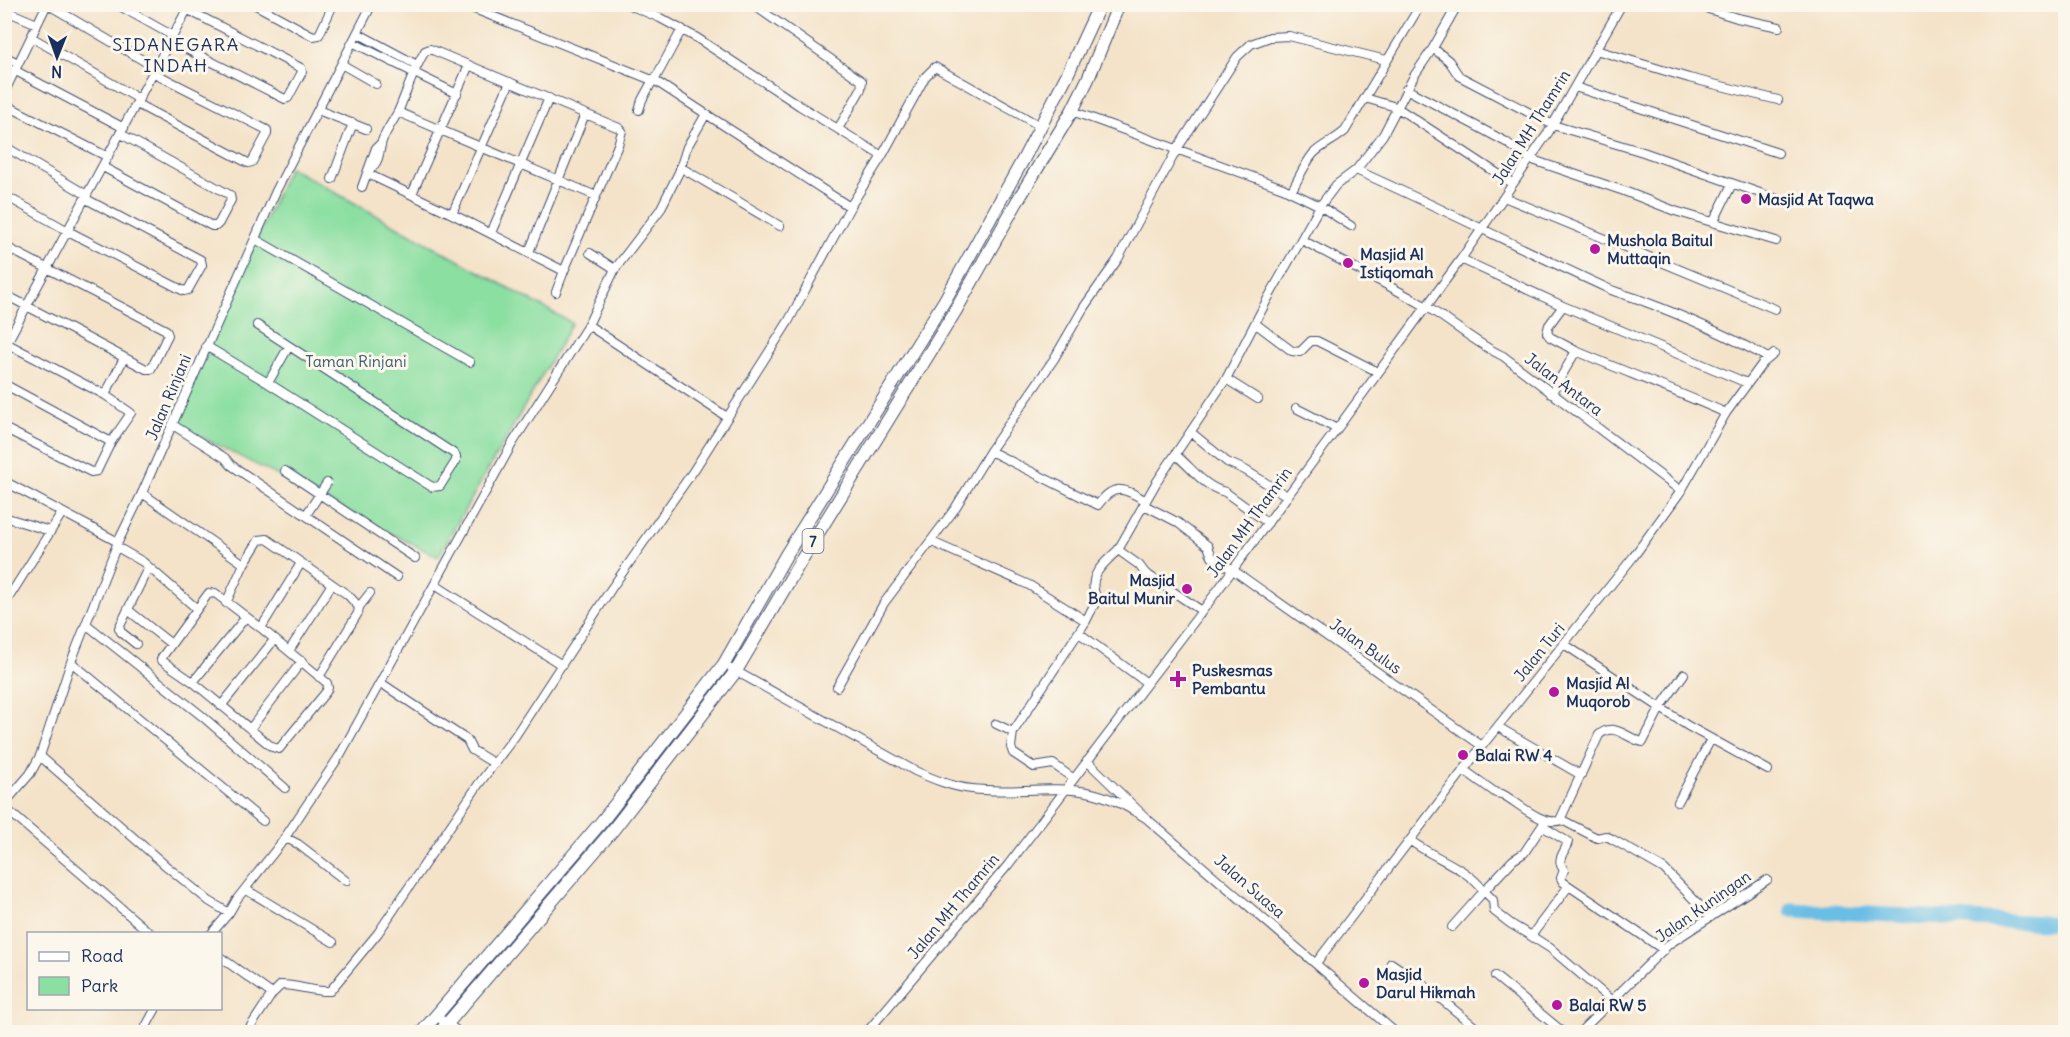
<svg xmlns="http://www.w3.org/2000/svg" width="2070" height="1037" font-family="Delius,sans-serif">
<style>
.green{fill:#8bdfa1;stroke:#538780;stroke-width:1.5}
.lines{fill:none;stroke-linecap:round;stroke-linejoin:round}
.river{stroke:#68bee5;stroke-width:15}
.minor-casing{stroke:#3c4a6e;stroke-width:10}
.highway-casing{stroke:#3c4a6e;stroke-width:14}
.minor{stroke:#fff;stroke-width:8}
.highway{stroke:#fff;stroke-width:12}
.poi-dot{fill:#b5179e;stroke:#fbf7ec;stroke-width:2}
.labels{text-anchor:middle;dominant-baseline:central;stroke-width:6;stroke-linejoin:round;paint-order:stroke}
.shield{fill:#fbf7ec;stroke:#5e6b89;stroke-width:1.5}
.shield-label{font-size:15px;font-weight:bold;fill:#1b2f5e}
.street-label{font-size:16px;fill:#1b2f5e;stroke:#fbf7ec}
.poi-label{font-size:16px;font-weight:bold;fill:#1b2f5e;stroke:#fbf7ec;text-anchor:start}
.park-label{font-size:16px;fill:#375b6f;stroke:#fbf7ec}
.neighbourhood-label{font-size:18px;letter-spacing:1.5px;fill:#1b2f5e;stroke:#fbf7ec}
</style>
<rect width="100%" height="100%" fill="#fbf7ec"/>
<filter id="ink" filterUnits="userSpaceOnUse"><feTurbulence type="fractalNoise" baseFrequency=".0167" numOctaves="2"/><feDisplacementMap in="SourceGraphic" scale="12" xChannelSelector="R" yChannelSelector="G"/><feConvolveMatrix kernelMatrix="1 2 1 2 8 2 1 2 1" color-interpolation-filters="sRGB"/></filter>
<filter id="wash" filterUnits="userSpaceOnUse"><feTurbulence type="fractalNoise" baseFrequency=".008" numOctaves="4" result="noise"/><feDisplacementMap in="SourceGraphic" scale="24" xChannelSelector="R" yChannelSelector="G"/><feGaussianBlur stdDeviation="1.35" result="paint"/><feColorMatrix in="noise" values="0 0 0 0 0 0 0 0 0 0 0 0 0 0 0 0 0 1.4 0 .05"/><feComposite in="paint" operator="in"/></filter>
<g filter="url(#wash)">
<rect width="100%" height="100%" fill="#f4e3c9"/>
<path class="green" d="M 289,167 L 572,323 L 438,557 L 174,423 Z"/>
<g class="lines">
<path class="river" d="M 1792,910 L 2066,924"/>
</g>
</g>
<g filter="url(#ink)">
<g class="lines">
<g class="minor-casing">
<path id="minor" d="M 47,4 L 156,68
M 116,4 L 173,36
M 254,4 L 313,36 L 319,35 L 332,7 L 331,4
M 462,4 L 657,82 L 706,114
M 627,4 L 660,18 L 697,38 L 800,106 L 882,156
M 752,4 L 862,81 L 861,89 L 838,129
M 1693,4 L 1737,18 L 1779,27
M 4,10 L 37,24
M 359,34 L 417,65
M 31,37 L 139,99
M 171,41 L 285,99 L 288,98 L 302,72 L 301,68 L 188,10
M 354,43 L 457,94
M 1433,48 L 1449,61 L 1459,76 L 1553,125 L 1643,152 L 1777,199
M 1596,50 L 1689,78 L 1778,100
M 4,56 L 18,63
M 343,65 L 376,84
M 14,70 L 124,128
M 654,81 L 682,29
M 1575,87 L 1778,153
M 1406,89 L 1480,128 L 1506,142 L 1530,159 L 1624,191 L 1675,211 L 1776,241
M 4,93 L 47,4
M 1365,98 L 1396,107 L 1512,183
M 4,104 L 108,157
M 137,104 L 248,163 L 252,162 L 267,134 L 267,130 L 154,73
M 318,110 L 366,129
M 639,110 L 642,100 L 653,80
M 1072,111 L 1283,188 L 1320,206 L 1351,226
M 398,112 L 596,196
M 4,146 L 87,195
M 103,167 L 212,226 L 216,226 L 219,223 L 231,200 L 230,195 L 121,134
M 680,167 L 780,226
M 1356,170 C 1441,208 1524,250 1609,289 C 1620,294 1632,296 1643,301 C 1686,317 1729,336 1768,358
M 368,174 L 452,214 L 564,271 L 618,145 L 622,131 L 619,128 L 430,49 L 425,51 C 413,71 407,91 398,112 C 393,121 386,131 382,141 C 379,151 380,163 369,170
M 332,179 L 353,123
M 362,187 L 376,148 L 381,143
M 1291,192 C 1298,180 1304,165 1313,154 C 1322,145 1335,140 1345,131 L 1421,4
M 412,194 L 469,65
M 4,195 L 68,231 L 184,291 L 188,290 L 202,265 L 201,260 L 86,199
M 1504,197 L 1775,309
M 452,214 L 510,82
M 1714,221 L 1732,184
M 491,233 L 549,98
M 255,239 L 470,362
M 1302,240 C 1343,262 1385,283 1425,306 C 1451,321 1476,344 1503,356 L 1681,491
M 4,246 L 166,330 L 168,335 L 151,369 L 146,369 L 4,294
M 529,252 L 585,114
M 590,253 L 615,269
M 1461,259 L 1563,306 L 1747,383
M 556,292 L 564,271
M 1563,306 L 1549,325 L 1547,333 L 1550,337 L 1576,351
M 1256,324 L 1292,351 L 1300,352 L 1311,341 L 1317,341 L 1378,372
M 588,325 L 727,417
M 4,342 L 105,395 L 124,358
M 206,346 L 268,383 L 432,487 L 440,486 L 456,461 L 456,456 L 453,453 L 257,325
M 4,348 L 190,4
M 1226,379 L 1258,399
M 268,383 L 289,346
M 4,384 L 111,442 L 97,471 L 91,472 L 4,428
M 1551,394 L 1576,351 C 1626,372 1676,391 1726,413
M 105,395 L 131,413 L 111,442
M 1296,408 L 1337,429
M 173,425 L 225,458 L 231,465 L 397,577
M 1192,433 L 1227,462 L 1245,470 L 1287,496
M 990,451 L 1098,505 C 1114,482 1126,489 1146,501
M 1176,455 C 1192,468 1204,487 1225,492 L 1268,523
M 285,471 L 415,558
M 4,481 L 118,542
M 142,493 L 244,564 L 259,540 L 267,539 L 348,595 L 359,607 L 358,613 L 319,677
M 1144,505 L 1177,522 L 1208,546 L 1212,557 L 1233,570 L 1482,746
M 306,515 L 327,483
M 4,517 L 50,531
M 932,542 L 1029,585 L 1086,621
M 117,547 L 143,562 L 196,608
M 1118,550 L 1156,483 L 1226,379 L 1267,300 L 1320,206 L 1336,185 L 1356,170 L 1383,135 L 1414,76 L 1433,48 L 1458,4
M 435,585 L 562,665
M 215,593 L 261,628 L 327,683 L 328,688 L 326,692 L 279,749 L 272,747 L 193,682 L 161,660 L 162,657 L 208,594 Z
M 226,603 L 244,564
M 4,605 L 62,513
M 359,607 L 370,593
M 128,610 L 171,644
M 86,624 L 202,716 L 285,788
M 261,628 L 301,563
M 1079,633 L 1147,683
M 136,644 L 121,632 L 119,628 L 148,568
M 1564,644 L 1688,726 L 1768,770
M 289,651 L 332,584
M 71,662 L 263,821
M 732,669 L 915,771 C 933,779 952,787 972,789 C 1010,794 1049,785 1087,792 C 1109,796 1128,807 1146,818
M 193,682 L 246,617
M 381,683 L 467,740 L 472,750 L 495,764
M 837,687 L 884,603 L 954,510 L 990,451 L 1054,359 L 1084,307 L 1118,259 L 1177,149 L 1237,57 L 1251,44 L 1270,37 L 1289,36 L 1386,60
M 221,706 L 274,640
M 996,724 L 1013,732
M 1498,727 L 1581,775
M 250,729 L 302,661
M 40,756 L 165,865 L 209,901 L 229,913
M 1087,761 L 1146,818 L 1395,1032
M 1464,770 L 1496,793 L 1502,794 C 1519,803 1542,827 1562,820 L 1597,838 L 1606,836 L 1612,839 L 1664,869 L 1711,917
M 1074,779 L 1053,764 L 1034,767 L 1013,753 L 1011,747 L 1013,732 L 1086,621 L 1097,599 C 1086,577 1102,565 1118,550 L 1139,565 L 1145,573 L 1202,611
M 1678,802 L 1711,739
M 4,804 L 30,774 L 40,756 L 71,662 L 118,542 L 142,493 L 276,191 L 372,4
M 4,807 L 151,934
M 1545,820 L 1542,826 L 1568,842 C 1565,853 1555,859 1564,870 L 1561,878 L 1563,882 L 1664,950
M 1560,820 L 1599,735 C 1614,721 1627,739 1643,742 L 1660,708 L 1684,674
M 1411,841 C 1435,859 1465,866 1484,891 L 1513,860 L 1524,853 L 1542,826
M 282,842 L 288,839 L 298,844 L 346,881
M 1568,887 L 1531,936 L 1550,948 L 1612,1001
M 245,889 L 333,942
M 1452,927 L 1484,891 L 1493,900 L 1494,911 L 1511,924 L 1531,936
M 211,934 L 229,913 L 237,899 L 282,842 L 340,755 L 512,444 L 588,325 L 615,269 L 660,210 L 679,172 L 687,147 L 706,114 L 850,207
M 220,957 L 272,994
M 1316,963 L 1482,746 L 1634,556 L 1681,491 L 1726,413 L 1762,364 L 1774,354
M 1391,963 L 1424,985 L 1481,1032
M 1495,976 L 1563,1032
M 436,1016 L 459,1032
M 143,1032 L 156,1008
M 247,1032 L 272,994 L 281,985 C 298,985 313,992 330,991 L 378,933 L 478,785 L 515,736 L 611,589 L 694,470 L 788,322 L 850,207 L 882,156 L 925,77 L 935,67 L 1040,126
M 867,1032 L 1008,865 L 1209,602 L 1337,429 L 1461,259 L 1548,133 L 1622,4
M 1580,1032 L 1669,944 L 1767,880"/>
</g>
<g class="highway-casing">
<path id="highway" d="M 422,1032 L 603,820 L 724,664 L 786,555 L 945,300 L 1024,158 L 1068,73 L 1100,4
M 440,1032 L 613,830 L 736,671 L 799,564 L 956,310 L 1018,200 L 1072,111 L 1088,79 L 1119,4"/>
</g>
<use href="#minor" class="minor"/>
<use href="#highway" class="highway"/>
</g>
</g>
<g class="poi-dot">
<circle cx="1746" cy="199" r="6"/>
<circle cx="1595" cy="249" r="6"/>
<circle cx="1348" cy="263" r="6"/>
<circle cx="1187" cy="589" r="6"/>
<path d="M1175 670h6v6h6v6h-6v6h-6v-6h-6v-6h6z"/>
<circle cx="1554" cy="692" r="6"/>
<circle cx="1463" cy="755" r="6"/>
<circle cx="1364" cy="983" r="6"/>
<circle cx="1557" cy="1005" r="6"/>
</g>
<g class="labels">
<rect class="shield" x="802.5" y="529" width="21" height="24" rx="4.5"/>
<g class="shield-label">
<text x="813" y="541">7</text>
</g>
<g class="street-label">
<text transform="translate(1531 127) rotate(-58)">Jalan MH Thamrin</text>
<text transform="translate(1564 384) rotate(37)">Jalan Antara</text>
<text transform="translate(168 397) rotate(-67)">Jalan Rinjani</text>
<text transform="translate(1249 522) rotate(-54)">Jalan MH Thamrin</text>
<text transform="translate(1366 646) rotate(35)">Jalan Bulus</text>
<text transform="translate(1539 652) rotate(-51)">Jalan Turi</text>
<text transform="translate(1250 886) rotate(41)">Jalan Suasa</text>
<text transform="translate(953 906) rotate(-50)">Jalan MH Thamrin</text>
<text transform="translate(1703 906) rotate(-35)">Jalan Kuningan</text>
</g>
<g class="poi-label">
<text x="1758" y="199">Masjid At Taqwa</text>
<text x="1607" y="240">Mushola Baitul<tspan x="1607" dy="18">Muttaqin</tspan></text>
<text x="1360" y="254">Masjid Al<tspan x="1360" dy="18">Istiqomah</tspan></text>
<text x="1175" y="580" text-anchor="end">Masjid<tspan x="1175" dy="18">Baitul Munir</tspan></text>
<text x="1192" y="670">Puskesmas<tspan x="1192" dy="18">Pembantu</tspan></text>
<text x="1566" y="683">Masjid Al<tspan x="1566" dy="18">Muqorob</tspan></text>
<text x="1475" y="755">Balai RW 4</text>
<text x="1376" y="974">Masjid<tspan x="1376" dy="18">Darul Hikmah</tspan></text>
<text x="1569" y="1005">Balai RW 5</text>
</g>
<g class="park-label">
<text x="356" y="361">Taman Rinjani</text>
</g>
<g class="neighbourhood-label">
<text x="176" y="44">SIDANEGARA<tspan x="176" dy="21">INDAH</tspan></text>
</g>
</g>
<rect width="2070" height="1037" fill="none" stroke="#fbf7ec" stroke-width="24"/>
<rect x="27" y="932" width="195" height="78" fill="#fbf7ec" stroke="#a1a7b3" stroke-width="1.5"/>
<rect x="39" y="952" width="30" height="9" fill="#ffffff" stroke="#a1a7b3" stroke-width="1.5"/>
<text x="81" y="962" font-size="18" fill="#1b2f5e">Road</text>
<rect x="39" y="977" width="30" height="18" fill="#8bdfa1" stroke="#a1a7b3" stroke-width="1.5"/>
<text x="81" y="992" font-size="18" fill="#1b2f5e">Park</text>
<g transform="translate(57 57) rotate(181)" stroke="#fbf7ec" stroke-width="4.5" paint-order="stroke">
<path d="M0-4.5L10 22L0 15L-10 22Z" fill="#1b2f5e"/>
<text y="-9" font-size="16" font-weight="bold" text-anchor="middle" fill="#1b2f5e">N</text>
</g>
</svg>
